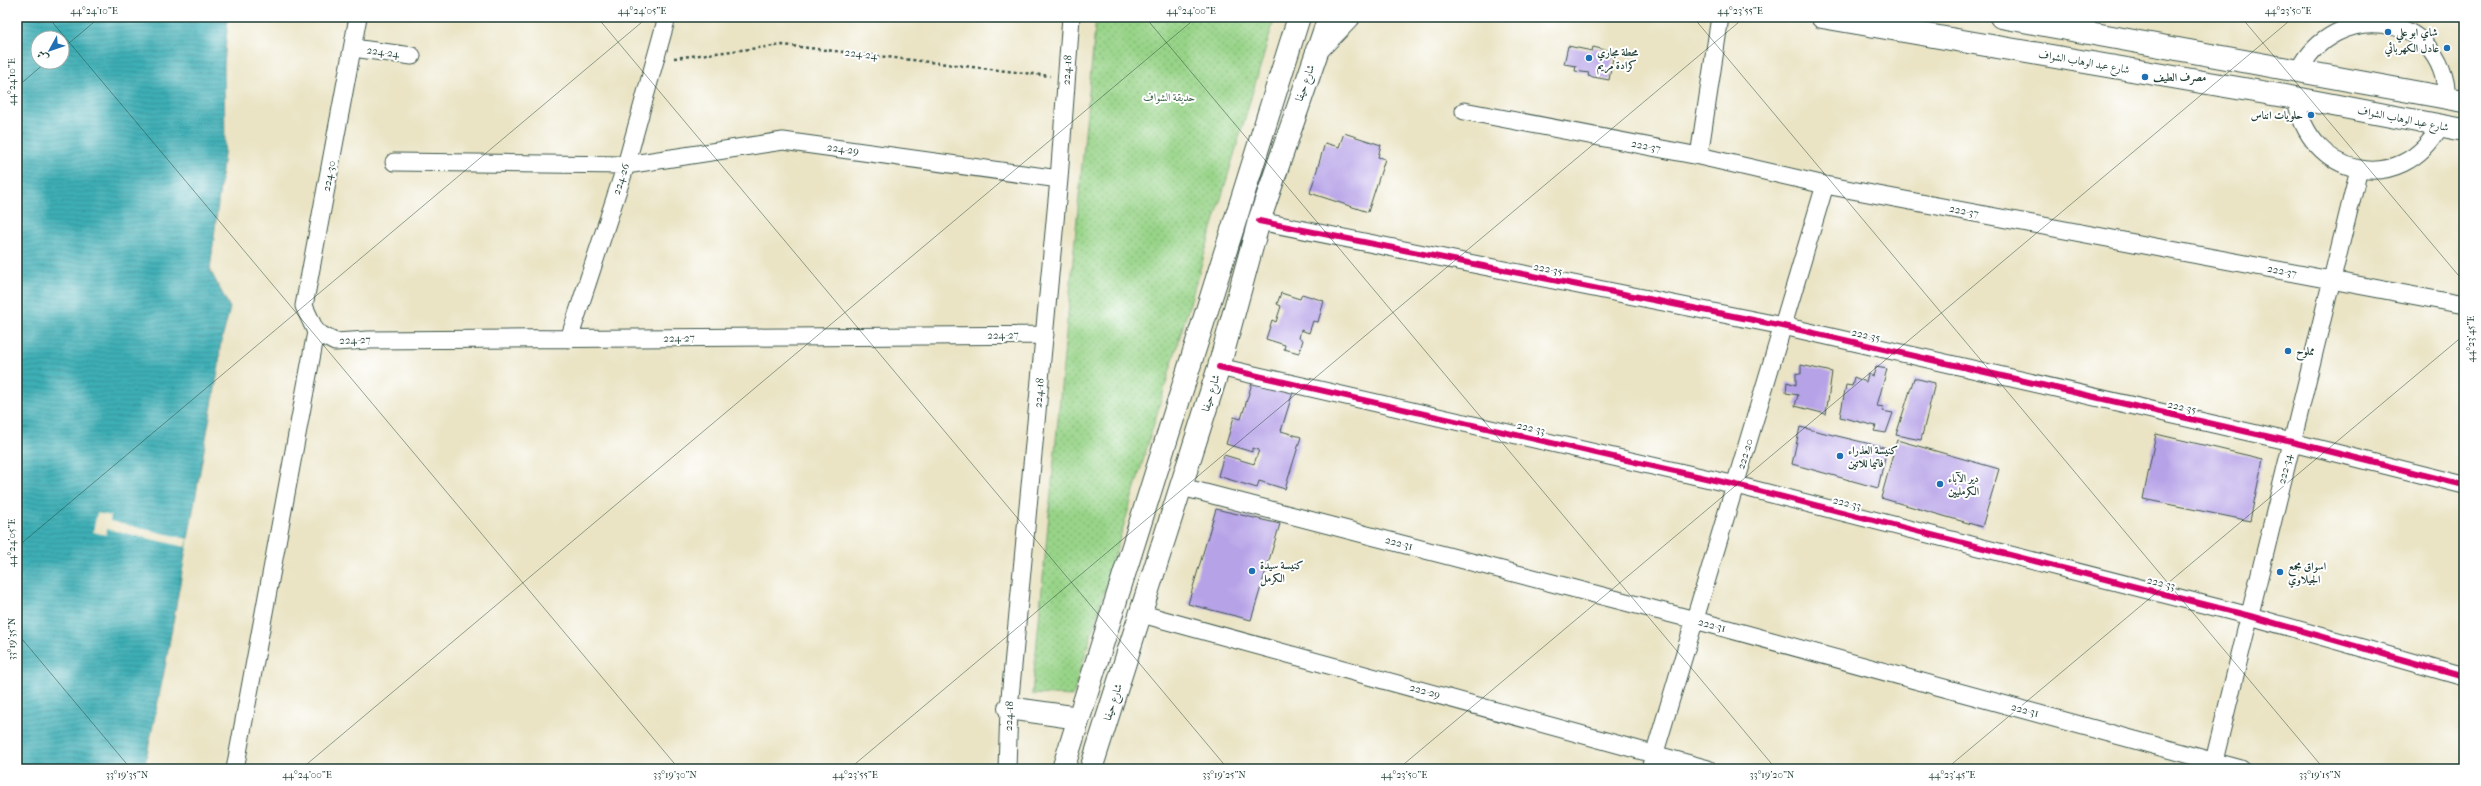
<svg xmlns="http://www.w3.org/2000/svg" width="2481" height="786" font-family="'IM FELL French Canon',Amiri,serif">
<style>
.park{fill:url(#park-dots);stroke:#5c885e}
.water{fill:url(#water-rules);stroke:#2e7675;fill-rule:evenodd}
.pier{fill:#eae4c5}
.building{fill:#b6a2e7}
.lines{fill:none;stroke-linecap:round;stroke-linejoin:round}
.minor-casing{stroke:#3d564a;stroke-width:19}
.secondary-casing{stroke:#3d564a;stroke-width:24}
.primary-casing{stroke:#3d564a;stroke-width:24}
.path{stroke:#3d564a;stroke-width:2.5;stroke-dasharray:3 3;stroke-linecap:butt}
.minor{stroke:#fff;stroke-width:17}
.secondary{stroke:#fff;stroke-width:22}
.primary{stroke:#fff;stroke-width:22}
.cycleway-casing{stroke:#fff;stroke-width:8}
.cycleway{stroke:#d6006c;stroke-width:6}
.ticks{fill:none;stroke:#1f3d34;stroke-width:1;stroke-opacity:0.45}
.poi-dot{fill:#1f6fb2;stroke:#fff;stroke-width:1.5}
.labels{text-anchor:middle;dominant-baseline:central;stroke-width:4;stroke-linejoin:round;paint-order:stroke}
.poi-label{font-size:11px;font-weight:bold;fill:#1f3d34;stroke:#fff;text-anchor:start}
.street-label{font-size:11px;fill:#1f3d34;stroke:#fff}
.park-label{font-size:11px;fill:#3d6349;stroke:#fff}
.neatline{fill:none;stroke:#1f3d34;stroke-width:1.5}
.ticks-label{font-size:10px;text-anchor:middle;fill:#1f3d34}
</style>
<defs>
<pattern id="park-dots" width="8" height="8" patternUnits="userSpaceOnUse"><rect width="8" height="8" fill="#98d488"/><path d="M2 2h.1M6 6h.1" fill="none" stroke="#7bad70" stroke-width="1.8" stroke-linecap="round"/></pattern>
<pattern id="water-rules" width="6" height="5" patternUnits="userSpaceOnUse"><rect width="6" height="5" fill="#3eafb6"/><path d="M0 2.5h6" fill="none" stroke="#339095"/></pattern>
</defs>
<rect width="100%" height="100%" fill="#fff"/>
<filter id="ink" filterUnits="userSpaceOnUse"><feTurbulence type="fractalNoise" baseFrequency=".025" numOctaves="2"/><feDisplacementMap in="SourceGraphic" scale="8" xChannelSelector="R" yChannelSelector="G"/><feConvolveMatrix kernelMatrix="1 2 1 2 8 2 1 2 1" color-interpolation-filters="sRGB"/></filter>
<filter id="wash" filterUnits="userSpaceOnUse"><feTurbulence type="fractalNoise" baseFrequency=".012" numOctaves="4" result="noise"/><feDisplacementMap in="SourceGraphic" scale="16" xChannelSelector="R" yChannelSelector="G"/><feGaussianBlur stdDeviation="0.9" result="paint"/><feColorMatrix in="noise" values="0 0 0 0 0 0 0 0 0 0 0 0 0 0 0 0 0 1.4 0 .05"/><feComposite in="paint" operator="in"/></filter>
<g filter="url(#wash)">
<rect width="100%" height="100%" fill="#eae4c5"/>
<path class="park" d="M 1096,17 L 1275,17 L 1073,696 L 1032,694 Z"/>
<path class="water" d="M 17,17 L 228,17 L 224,65 L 225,146 L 210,270 L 230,308 L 220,347 L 219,366 L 165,667 L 144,769 L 17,769 ZM 38,38 L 62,38 L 62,62 L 38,62 Z"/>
<path class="pier" d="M 97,513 L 111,516 L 110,521 L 188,539 L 186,547 L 107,529 L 106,535 L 93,532 Z"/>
<g id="blocks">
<path class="building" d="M 1568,46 L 1592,51 L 1593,47 L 1614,52 L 1609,80 L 1588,76 L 1589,73 L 1575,71 L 1576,66 L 1564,64 Z
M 1344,133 L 1381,145 L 1378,157 L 1385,159 L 1368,212 L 1310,193 L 1325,143 L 1339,147 Z
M 1281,293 L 1300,299 L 1302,294 L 1324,301 L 1318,322 L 1313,321 L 1309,333 L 1301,330 L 1299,338 L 1303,340 L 1299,353 L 1284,349 L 1285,345 L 1266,339 L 1272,320 L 1276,322 L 1281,306 L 1277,304 Z
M 1801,365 L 1832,372 L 1826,414 L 1795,406 L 1798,395 L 1786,393 L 1787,382 L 1796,385 L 1796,373 L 1801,374 Z
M 1876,367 L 1887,369 L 1877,406 L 1884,407 L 1882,411 L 1893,413 L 1886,433 L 1874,431 L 1876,426 L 1840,417 L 1846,385 L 1852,386 L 1854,377 L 1866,382 L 1868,374 L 1873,376 Z
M 1914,378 L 1935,383 L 1921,440 L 1896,435 Z
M 1253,380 L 1293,392 L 1281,431 L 1301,437 L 1285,489 L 1259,481 L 1257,488 L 1218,476 L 1224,455 L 1254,464 L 1259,450 L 1252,448 L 1252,452 L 1226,444 L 1234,417 L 1241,419 Z
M 1800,427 L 1887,448 L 1878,488 L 1792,464 Z
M 2156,434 L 2263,459 L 2250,521 L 2143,499 Z
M 1897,440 L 1999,469 L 1982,527 L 1881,498 Z
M 1216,509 L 1280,524 L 1251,620 L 1188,604 Z"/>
</g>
</g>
<g filter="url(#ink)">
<use href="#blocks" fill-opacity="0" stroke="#3d564a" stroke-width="1"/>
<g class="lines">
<g class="minor-casing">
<path id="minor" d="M 353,48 L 412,56
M 2299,71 C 2334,0 2443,9 2447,98
M 2296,98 C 2308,177 2401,198 2440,126
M 1464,111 L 1699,156 L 1825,185 L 2464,305
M 1699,156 L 1720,17
M 394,162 L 626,165 L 783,141 L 1059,179
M 1259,221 L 1783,326 L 2292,442 L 2464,485
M 316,332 L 335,342 L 368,340 L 1045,335
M 316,332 L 304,306 L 358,17
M 569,339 L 626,165 L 667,17
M 1219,367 L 1736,485 L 2250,616 L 2464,677
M 1182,487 L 1695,620 L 2241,769
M 1142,614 L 1708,769
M 235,769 L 316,332
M 1007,769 L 1009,708 L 1059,179 L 1071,17
M 1650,769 L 1825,185
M 2212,769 L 2359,169"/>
</g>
<g class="secondary-casing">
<path id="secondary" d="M 1009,708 L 1079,718
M 1063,769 L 1299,17
M 1091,769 L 1219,367 L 1259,221 L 1329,17"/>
</g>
<g class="primary-casing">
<path id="primary" d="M 1822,17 L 2296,98 L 2464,130
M 2001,17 L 2464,101
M 1317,50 L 1349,17"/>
</g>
<path class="path" d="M 674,58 L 783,45 L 1050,76"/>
<use href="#minor" class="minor"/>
<use href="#secondary" class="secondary"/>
<use href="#primary" class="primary"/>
<g class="cycleway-casing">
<path id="cycleway" d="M 1259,221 L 1783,326 L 2292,442 L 2464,485
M 1219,367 L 1736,485 L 2250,616 L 2464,677"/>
</g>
<use href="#cycleway" class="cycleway"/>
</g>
</g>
<path class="ticks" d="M 48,17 L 679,769M 597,17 L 1228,769M 1145,17 L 1776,769M 1693,17 L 2324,769M 2241,17 L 2464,282M 62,49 L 100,17M 17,87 L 46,62M 17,547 L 648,17M 17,633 L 131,769M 301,769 L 1197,17M 849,769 L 1745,17M 1398,769 L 2294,17M 1946,769 L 2464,335"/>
<g class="poi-dot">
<circle cx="2388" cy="32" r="4"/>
<circle cx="2447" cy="48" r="4"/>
<circle cx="1589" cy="58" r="4"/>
<circle cx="2145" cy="77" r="4"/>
<circle cx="2311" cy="115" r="4"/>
<circle cx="2288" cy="351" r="4"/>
<circle cx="1840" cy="456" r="4"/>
<circle cx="1940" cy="484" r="4"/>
<circle cx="1252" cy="571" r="4"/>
<circle cx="2280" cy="572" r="4"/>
</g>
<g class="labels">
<g class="poi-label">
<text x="2396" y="32">شاي ابو علي</text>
<text x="2439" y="48" text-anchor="end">عادل الكهربائي</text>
<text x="1597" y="52">محطة مجاري<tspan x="1597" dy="13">كرادة مريم</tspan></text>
<text x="2153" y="77">مصرف الطيف</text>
<text x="2303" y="115" text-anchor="end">حلويات انناس</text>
<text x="2296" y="351">مملوح</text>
<text x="1848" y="450">كنيسة العذراء<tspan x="1848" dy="13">فاتيما للاتين</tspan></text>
<text x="1948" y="478">دير الآباء<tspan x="1948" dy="13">الكرمليين</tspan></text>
<text x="1260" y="565">كنيسة سيدة<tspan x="1260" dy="13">الكرمل</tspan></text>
<text x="2288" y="566">اسواق مجمع<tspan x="2288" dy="13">الجيلاوي</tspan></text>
</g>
<g class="street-label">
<text transform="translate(383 52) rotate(8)">224-24</text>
<text transform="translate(861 54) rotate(7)">224-24</text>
<text transform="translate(2084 62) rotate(10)">شارع عبد الوهاب الشواف</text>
<text transform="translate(1067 70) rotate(-86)">224-18</text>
<text transform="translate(1305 83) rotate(-71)">شارع حيفا</text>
<text transform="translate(2403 119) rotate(11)">شارع عبد الوهاب الشواف</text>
<text transform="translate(1646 146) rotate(11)">222-37</text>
<text transform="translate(843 149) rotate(8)">224-29</text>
<text transform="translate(329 176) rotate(-79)">224-30</text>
<text transform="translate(621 179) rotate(-72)">224-26</text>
<text transform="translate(1964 211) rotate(11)">222-37</text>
<text transform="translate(1548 269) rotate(11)">222-35</text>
<text transform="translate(2282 271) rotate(11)">222-37</text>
<text transform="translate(1003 335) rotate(-1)">224-27</text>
<text transform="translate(1866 335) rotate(13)">222-35</text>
<text transform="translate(679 338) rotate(-1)">224-27</text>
<text transform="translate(355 340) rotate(-2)">224-27</text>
<text transform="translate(1039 393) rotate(-85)">224-18</text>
<text transform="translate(1211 393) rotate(-73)">شارع حيفا</text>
<text transform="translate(2182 407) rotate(13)">222-35</text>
<text transform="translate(1531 428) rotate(13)">222-33</text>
<text transform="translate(1745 454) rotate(-73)">222-20</text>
<text transform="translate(2285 469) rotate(-76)">222-34</text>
<text transform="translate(1847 503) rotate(14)">222-33</text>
<text transform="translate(1399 543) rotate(15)">222-31</text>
<text transform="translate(2161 583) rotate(14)">222-33</text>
<text transform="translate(1712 625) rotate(15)">222-31</text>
<text transform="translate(1425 691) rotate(15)">222-29</text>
<text transform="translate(1113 702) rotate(-72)">شارع حيفا</text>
<text transform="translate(2025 710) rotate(15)">222-31</text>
<text transform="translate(1009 716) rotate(-87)">224-18</text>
</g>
<g class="park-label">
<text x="1169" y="97">حديقة الشواف</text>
</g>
</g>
<rect width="2481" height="786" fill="none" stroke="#fff" stroke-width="44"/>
<g transform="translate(50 50) rotate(230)"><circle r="19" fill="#ffffff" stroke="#a5b1ae"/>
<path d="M0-3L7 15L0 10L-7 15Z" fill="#1f6fb2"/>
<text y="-6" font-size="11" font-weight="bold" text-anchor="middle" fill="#1f3d34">ش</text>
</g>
<rect x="22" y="22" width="2437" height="742" class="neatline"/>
<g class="ticks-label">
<text x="94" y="14">44°24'10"E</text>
<text x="642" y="14">44°24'05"E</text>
<text x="1191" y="14">44°24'00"E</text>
<text x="1740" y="14">44°23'55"E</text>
<text x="2288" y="14">44°23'50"E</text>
<text transform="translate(11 82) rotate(-90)" y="4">44°24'10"E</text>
<text transform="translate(2470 339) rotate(-90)" y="4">44°23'45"E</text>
<text transform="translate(11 543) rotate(-90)" y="4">44°24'05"E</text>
<text transform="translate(11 639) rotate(-90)" y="4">33°19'35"N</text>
<text x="127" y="778">33°19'35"N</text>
<text x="307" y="778">44°24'00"E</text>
<text x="675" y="778">33°19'30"N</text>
<text x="855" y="778">44°23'55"E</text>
<text x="1224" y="778">33°19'25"N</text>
<text x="1404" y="778">44°23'50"E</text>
<text x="1772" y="778">33°19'20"N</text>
<text x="1952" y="778">44°23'45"E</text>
<text x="2320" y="778">33°19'15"N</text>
</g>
</svg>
